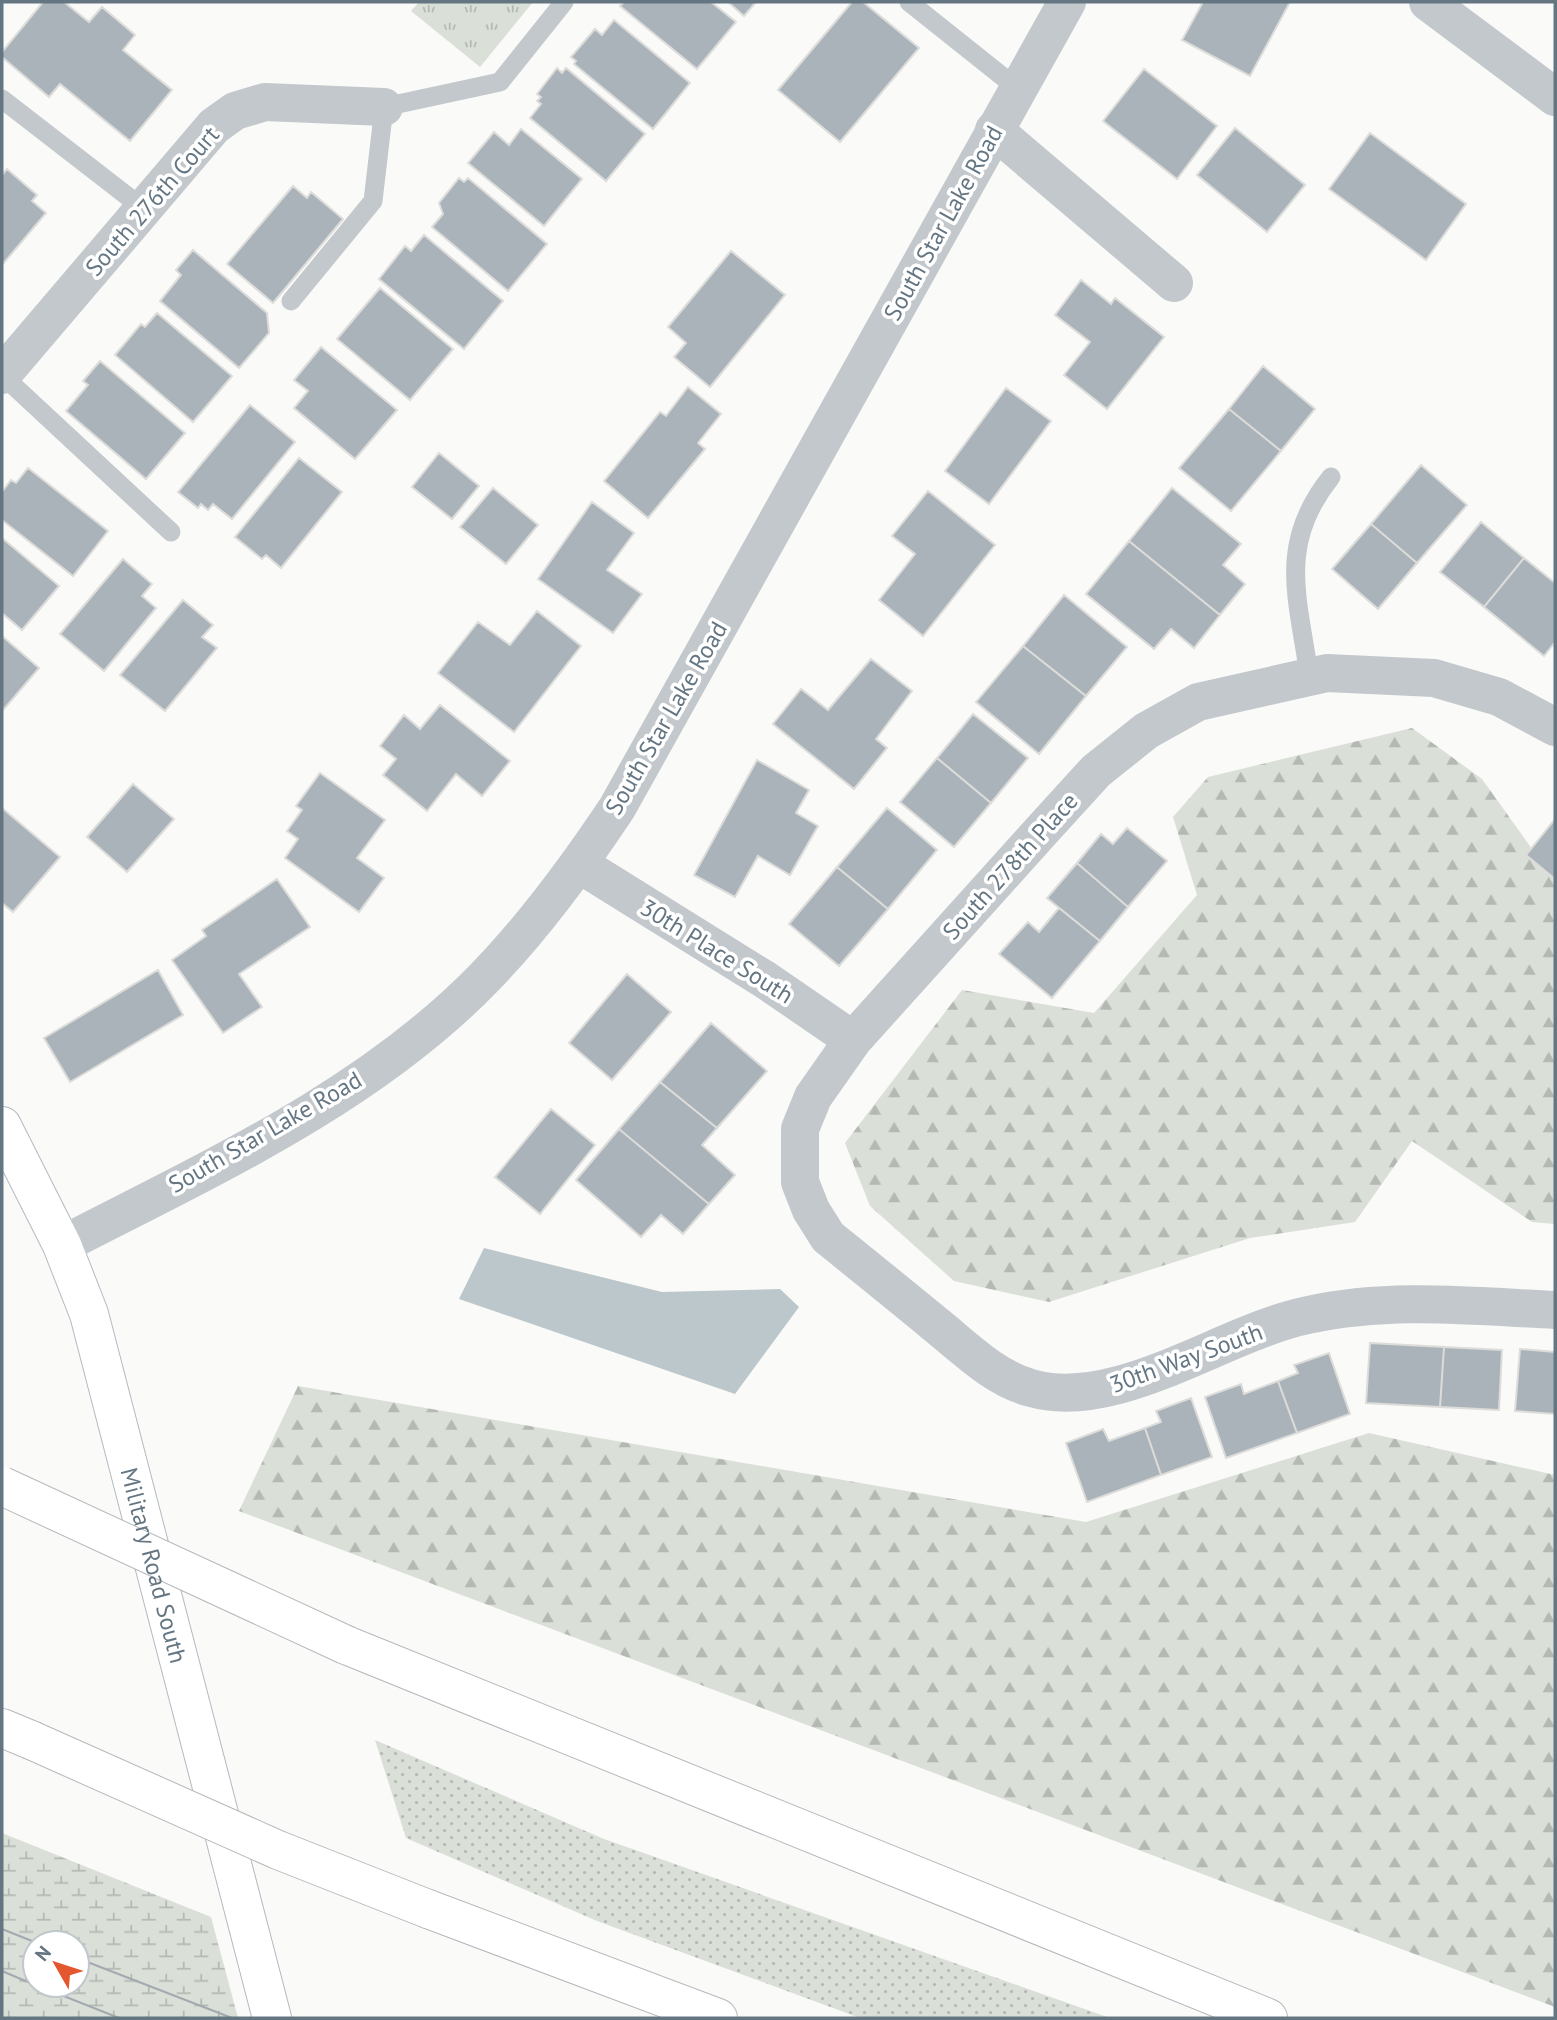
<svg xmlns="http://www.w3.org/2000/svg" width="1557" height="2020" font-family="'PT Sans',sans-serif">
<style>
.grass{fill:url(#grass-dots)}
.forest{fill:url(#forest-firs)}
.wetland{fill:url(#wetland-marsh);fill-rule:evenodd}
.park{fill:url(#park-tufts)}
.water{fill:#bbc7cb}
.building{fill:#aab3b9;stroke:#dcdcda;stroke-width:2}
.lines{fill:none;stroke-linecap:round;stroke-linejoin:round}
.secondary-casing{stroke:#b3babf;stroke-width:40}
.motorway-casing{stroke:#b4b9bd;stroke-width:40}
.service{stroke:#c3c8cc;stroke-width:19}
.minor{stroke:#c3c8cc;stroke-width:38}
.tertiary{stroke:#c3c8cc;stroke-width:38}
.secondary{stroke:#fff;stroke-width:38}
.motorway{stroke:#fff;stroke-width:38}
.tram{stroke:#a2aab0;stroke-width:2}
.motorway-bridge-casing{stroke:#b4b9bd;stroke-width:40;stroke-linecap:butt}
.motorway-bridge{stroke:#fff;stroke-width:38}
.labels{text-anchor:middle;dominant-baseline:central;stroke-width:7;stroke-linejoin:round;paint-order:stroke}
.street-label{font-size:24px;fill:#657683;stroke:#fff}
</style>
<defs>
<pattern id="grass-dots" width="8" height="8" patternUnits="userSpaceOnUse" patternTransform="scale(1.75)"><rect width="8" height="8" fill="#dadfd7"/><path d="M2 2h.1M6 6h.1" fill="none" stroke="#b4b9b4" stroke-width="1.8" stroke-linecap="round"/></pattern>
<pattern id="forest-firs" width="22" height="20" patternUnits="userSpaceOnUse" patternTransform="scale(1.75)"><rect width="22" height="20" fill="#dadfd7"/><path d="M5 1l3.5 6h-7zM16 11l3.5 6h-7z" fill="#b4b9b4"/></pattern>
<pattern id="wetland-marsh" width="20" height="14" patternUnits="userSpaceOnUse" patternTransform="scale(1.75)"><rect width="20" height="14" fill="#dadfd7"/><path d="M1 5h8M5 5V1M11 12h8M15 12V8" fill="none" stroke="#b4b9b4"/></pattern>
<pattern id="park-tufts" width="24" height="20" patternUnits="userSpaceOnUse" patternTransform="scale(1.75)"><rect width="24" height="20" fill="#dadfd7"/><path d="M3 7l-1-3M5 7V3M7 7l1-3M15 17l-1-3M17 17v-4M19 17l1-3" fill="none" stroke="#b4b9b4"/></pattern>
</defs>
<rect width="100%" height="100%" fill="#fafaf8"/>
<path class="grass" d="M 375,1740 L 604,1839 L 1110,2018 L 860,2018 L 597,1921 L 406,1838 Z"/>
<path class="forest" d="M 1412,728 L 1482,779 L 1555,881 L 1555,1224 L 1532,1222 L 1412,1141 L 1355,1222 L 1250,1238 L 1049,1302 L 954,1281 L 870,1206 L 845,1143 L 962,990 L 1094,1013 L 1197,895 L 1173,817 L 1208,777 Z
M 298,1386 L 1086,1522 L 1369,1433 L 1555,1475 L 1555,2007 L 239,1511 Z"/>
<path class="wetland" d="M 2,1833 L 211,1917 L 238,2018 L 2,2018 ZM 35,1943 L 77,1943 L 77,1985 L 35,1985 Z"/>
<path class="park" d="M 419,2 L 533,2 L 480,67 L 411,11 Z"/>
<path class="water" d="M 484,1248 L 662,1292 L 780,1289 L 799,1307 L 735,1394 L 459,1299 Z"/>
<path class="building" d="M 43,2 L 64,2 L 89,22 L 102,7 L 135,35 L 123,50 L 172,90 L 130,141 L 60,84 L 49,97 L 2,57 L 2,52 Z
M 624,2 L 711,2 L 736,22 L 697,69 L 620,6 Z
M 728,2 L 756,2 L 744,16 Z
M 852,2 L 863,2 L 919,48 L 840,142 L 778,90 Z
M 1203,2 L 1290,2 L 1250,76 L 1182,40 Z
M 614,20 L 690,83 L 653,129 L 574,64 L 576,61 L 571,57 L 595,29 L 602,35 Z
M 557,68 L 562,73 L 566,68 L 645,134 L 606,181 L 530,118 L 541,104 L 537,101 L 541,97 L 537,94 Z
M 1144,69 L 1217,126 L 1177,179 L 1103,121 Z
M 1235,128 L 1305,185 L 1267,232 L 1197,175 Z
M 521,129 L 582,179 L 544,226 L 468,163 L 494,132 L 509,145 Z
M 1370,133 L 1466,204 L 1426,260 L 1329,189 Z
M 7,169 L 37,195 L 32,201 L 46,213 L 2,265 L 2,175 Z
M 459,178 L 464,182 L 468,178 L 547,244 L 508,291 L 432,227 L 443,214 L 439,203 Z
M 293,186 L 307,198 L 311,192 L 343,219 L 273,303 L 227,264 Z
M 424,235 L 503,301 L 464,349 L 379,279 L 405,246 L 411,251 Z
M 193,250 L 267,313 L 269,333 L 239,368 L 160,301 L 181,275 L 176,270 Z
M 731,251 L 785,295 L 710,387 L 674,357 L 686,343 L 668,327 Z
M 1081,280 L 1111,304 L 1115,298 L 1164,337 L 1107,409 L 1064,375 L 1090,342 L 1055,315 Z
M 380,288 L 453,349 L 410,400 L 337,339 Z
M 157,313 L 232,376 L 193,422 L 115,355 L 141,324 L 145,327 Z
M 321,347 L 397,410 L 355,459 L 294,408 L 308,391 L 294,380 Z
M 100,361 L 185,433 L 146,479 L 66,411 L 88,385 L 83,381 Z
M 1263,366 L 1315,409 L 1281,451 L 1229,409 Z
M 688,387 L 721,414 L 698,443 L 705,449 L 648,518 L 604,481 L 660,412 L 666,416 Z
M 1006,388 L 1051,421 L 989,504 L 945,471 Z
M 250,405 L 295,442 L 232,519 L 213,504 L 208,510 L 201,504 L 198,508 L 178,492 Z
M 1229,409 L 1281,451 L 1231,511 L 1179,468 Z
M 439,453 L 479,486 L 452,519 L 412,487 Z
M 299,458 L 342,492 L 281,568 L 266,555 L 262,559 L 235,537 Z
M 1421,465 L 1467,505 L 1417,563 L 1371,524 Z
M 28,468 L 108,531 L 73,576 L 2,520 L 2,492 L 11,480 L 16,483 Z
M 493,488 L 538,525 L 506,564 L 460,527 Z
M 1172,488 L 1241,544 L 1223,565 L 1245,584 L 1220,615 L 1129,541 Z
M 928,491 L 995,545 L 923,636 L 879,600 L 915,554 L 892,536 Z
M 592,502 L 634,533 L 607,570 L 642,594 L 613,633 L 538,579 Z
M 1481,522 L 1524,558 L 1484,607 L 1440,572 Z
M 1371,524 L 1417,563 L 1378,609 L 1332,569 Z
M 2,538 L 59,586 L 22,630 L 2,613 Z
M 1129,541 L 1220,615 L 1194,648 L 1171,629 L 1154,649 L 1086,594 Z
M 1524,558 L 1555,583 L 1555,642 L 1544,656 L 1484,607 Z
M 123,559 L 152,584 L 142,596 L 156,608 L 104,671 L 60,634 Z
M 1064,595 L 1127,647 L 1086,696 L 1023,646 Z
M 183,600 L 213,625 L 202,637 L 217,648 L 165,711 L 120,675 Z
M 537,611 L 581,646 L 514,732 L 438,673 L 478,622 L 510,645 Z
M 2,636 L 39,668 L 4,709 L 2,708 Z
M 1023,646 L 1086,696 L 1039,754 L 976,702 Z
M 871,659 L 912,691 L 876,739 L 887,748 L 854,789 L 773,724 L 801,689 L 828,710 Z
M 440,705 L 510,761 L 482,796 L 456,774 L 427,811 L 383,775 L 396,759 L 380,746 L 404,715 L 420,729 Z
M 973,714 L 1028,758 L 991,803 L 937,758 Z
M 937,758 L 991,803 L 954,847 L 900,802 Z
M 757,760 L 809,790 L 796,813 L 818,826 L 790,875 L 758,856 L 735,897 L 694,875 Z
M 320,773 L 385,820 L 357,858 L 384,878 L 359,912 L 285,858 L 298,839 L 287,831 L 302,810 L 296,806 Z
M 133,784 L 174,819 L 127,872 L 87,837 Z
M 2,808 L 60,857 L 13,912 L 2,903 Z
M 887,808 L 937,850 L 888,909 L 837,867 Z
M 1555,819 L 1555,879 L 1526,855 Z
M 1127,828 L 1167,861 L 1128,907 L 1077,863 L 1101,834 L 1113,844 Z
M 1077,863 L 1128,907 L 1100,941 L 1047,898 Z
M 837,867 L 888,909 L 839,966 L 789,924 Z
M 277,879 L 310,927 L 239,974 L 262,1007 L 223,1033 L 172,960 L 206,936 L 202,930 Z
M 1059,908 L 1100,941 L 1052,998 L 999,954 L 1028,922 L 1039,932 Z
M 158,970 L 183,1015 L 70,1082 L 44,1038 Z
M 627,974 L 671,1012 L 612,1080 L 569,1043 Z
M 711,1023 L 767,1071 L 717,1128 L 660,1082 Z
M 660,1082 L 717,1128 L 702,1145 L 735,1175 L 709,1204 L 619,1129 Z
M 551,1109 L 595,1145 L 540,1214 L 495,1177 Z
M 619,1129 L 709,1204 L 683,1234 L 661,1215 L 641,1237 L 576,1180 Z
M 1370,1343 L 1444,1347 L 1440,1407 L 1366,1403 Z
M 1444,1347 L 1502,1350 L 1499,1410 L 1440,1407 Z
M 1520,1349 L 1555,1352 L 1555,1414 L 1515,1411 Z
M 1329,1353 L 1350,1414 L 1297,1433 L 1278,1381 L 1298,1373 L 1294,1365 Z
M 1278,1381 L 1297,1433 L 1226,1458 L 1205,1397 L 1241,1384 L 1244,1394 Z
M 1191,1398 L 1212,1457 L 1161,1475 L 1145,1428 L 1161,1422 L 1156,1411 Z
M 1145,1428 L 1161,1475 L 1087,1502 L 1066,1443 L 1103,1429 L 1109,1441 Z"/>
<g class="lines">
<g class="secondary-casing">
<g id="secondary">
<path id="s1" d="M 2,1126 L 62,1245 L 89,1314 L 272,2018"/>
</g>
</g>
<g class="motorway-casing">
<path id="motorway" d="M 346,1645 L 1268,2018
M 2,1728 L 31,1740
M 428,1909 L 718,2018"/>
</g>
<path class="service" d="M 909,2 L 1017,88
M 2,99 L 144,209
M 291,301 L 373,201 L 384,107 L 500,82 L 564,2
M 2,375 L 171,532
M 1309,675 C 1298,597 1277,544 1331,477"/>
<path class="minor" d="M 1428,2 L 1555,97
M 994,130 L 1174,283
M 2,375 L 214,126 L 235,111 L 265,102 L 384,107
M 1555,727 L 1499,697 L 1434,678 L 1327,673 L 1198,702 L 1146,731 L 1096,771 L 1044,828 L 853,1040 L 813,1097 L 800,1129 L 800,1182 L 811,1210 L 828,1237 C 864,1266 900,1295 935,1324 C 965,1348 994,1378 1031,1388 C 1117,1413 1224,1332 1308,1315 C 1389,1297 1473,1306 1555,1310
M 579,864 L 764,979 L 853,1040"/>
<path class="tertiary" d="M 62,1245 C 207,1170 367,1098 483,979 C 534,927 577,868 617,808 L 1067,2"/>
<use href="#secondary" class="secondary"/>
<use href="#motorway" class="motorway"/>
<path class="tram" d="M 2,1929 L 37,1943
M 77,1958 L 232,2018
M 2,1971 L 35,1985
M 36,1985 L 119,2018"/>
<g class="motorway-bridge-casing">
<path id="motorway-bridge" d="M 2,1486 L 346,1645
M 31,1740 L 278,1850 L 428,1909"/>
</g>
<use href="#motorway-bridge" class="motorway-bridge"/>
</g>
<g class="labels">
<g class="street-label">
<text transform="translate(152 201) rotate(-49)">South 276th Court</text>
<text transform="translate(943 223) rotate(-61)">South Star Lake Road</text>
<text transform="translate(666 718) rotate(-60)">South Star Lake Road</text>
<text transform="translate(1010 866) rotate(-48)">South 278th Place</text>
<text transform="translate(717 951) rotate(32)">30th Place South</text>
<text transform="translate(265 1132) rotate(-30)">South Star Lake Road</text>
<text transform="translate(1186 1358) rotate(-20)">30th Way South</text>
<text stroke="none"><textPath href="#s1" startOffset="467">Military Road South</textPath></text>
</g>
</g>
<rect width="1557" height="2020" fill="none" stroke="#657683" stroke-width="7"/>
<g transform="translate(56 1964) rotate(309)"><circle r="33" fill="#ffffff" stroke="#c1c8cd" stroke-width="2"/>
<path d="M0-5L12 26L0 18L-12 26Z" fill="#e4572e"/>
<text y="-10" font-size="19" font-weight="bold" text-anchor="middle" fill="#657683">N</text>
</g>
</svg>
